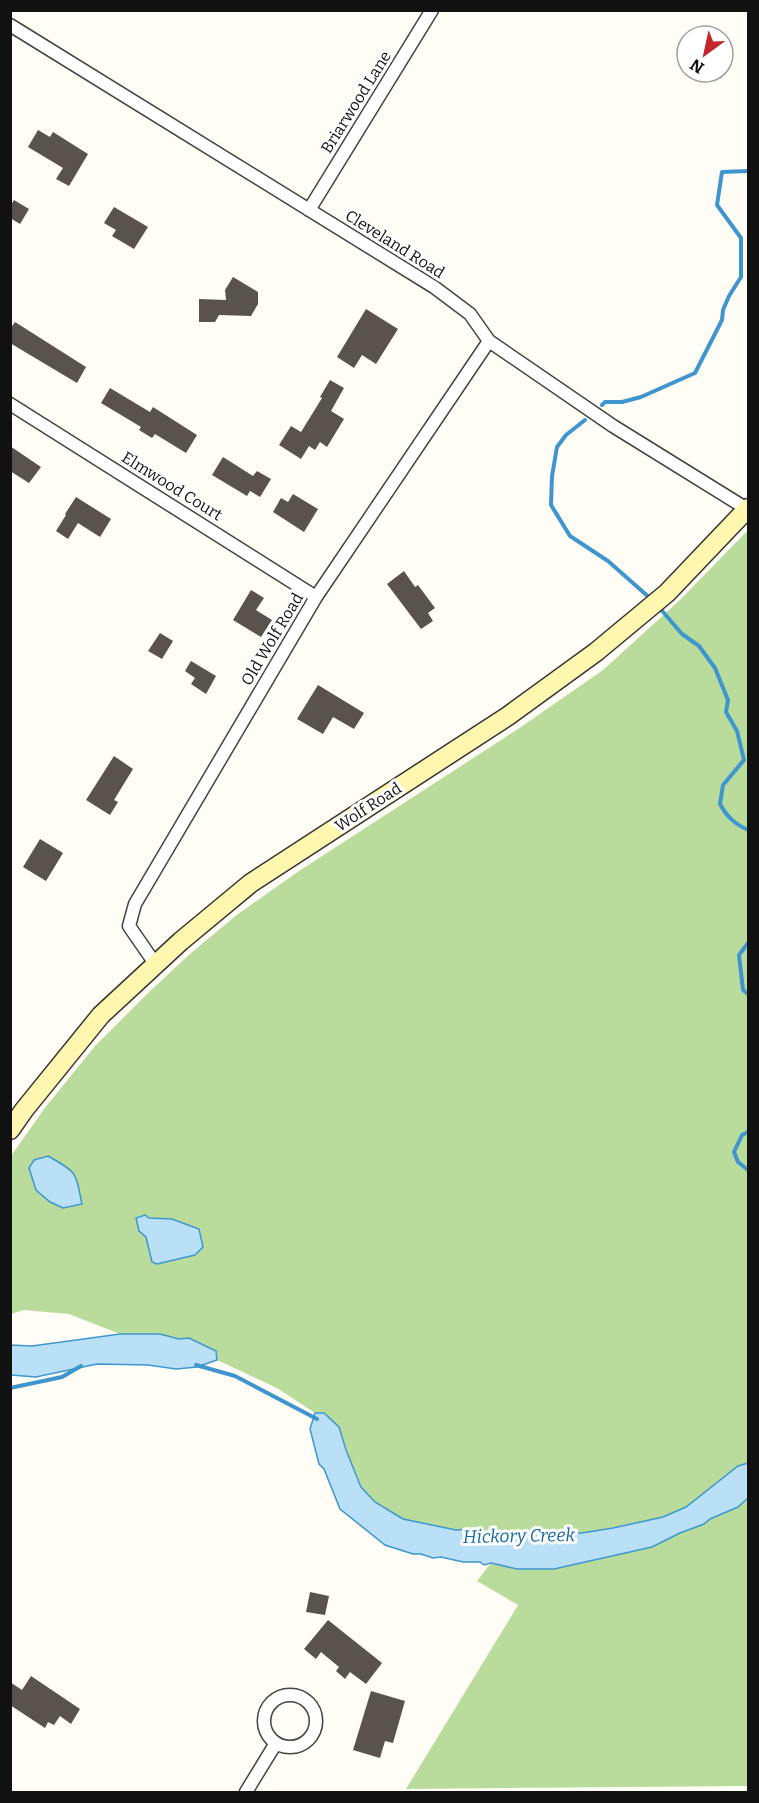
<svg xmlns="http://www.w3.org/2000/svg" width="759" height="1803" font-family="Bitter,serif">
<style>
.forest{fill:#b9dc9c;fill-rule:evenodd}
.water{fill:#b9e0f7;stroke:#3f96cf;stroke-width:1.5}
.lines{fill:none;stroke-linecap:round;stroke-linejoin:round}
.stream{stroke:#3f96cf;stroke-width:4}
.building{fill:#5a524d}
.minor-casing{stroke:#444;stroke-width:15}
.secondary-casing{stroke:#333;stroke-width:21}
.minor{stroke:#fff;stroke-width:12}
.secondary{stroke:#fff6b0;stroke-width:18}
.labels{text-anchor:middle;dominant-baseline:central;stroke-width:6;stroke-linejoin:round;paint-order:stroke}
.street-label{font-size:16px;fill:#111;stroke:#fff}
.water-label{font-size:18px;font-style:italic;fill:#1768a6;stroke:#fff}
</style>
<rect width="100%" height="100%" fill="#fffdf5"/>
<path class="forest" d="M 748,530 L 748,1463 L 738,1466 L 686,1507 L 663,1517 L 613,1528 L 582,1533 L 503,1532 L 478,1531 L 472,1529 L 456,1530 L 403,1519 L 375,1502 L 362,1487 L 346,1450 L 339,1427 L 324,1413 L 315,1413 L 277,1388 L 217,1360 L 215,1351 L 160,1334 L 120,1334 L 69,1314 L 24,1310 L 11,1314 L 11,1156 L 44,1109 L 95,1046 L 147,994 L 192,952 L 238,914 L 299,871 L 518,729 L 603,670 L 681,599 ZM 149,1218 L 172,1219 L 152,1262 L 146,1236 Z
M 748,1498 L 748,1786 L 406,1789 L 518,1605 L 477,1581 L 491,1563 L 517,1569 L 554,1569 L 652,1547 L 680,1533 L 704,1524 L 710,1519 L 738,1507 Z"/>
<path class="water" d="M 48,1156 C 78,1173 75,1171 82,1204 L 63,1208 L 50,1202 L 36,1190 L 29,1168 L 34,1160 Z
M 145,1215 L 149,1218 L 172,1219 L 199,1229 L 203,1247 L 195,1255 L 157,1264 L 152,1262 L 146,1237 L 139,1231 L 136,1218 Z
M 120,1334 L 160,1334 L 179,1339 L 189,1338 L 216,1351 L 217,1360 L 197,1367 L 176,1369 L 148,1365 L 97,1364 L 36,1377 L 11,1375 L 11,1345 L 32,1346 Z
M 315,1413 L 324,1413 L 339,1427 L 346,1450 L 361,1487 L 375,1502 L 403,1519 L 456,1530 L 472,1529 L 478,1531 L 503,1532 L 582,1533 L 613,1528 L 663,1517 L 686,1507 L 738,1466 L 748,1463 L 748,1498 L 738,1507 L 710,1519 L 704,1524 L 680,1533 L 652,1547 L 554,1569 L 517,1569 L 491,1563 L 484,1565 L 480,1562 L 463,1562 L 441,1557 L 433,1558 L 421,1554 L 413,1554 L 385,1545 L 340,1509 L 324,1469 L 319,1464 L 310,1429 Z"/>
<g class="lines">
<path class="stream" d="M 602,405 L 605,402 L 622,402 L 641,397 L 695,373 L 722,320 L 723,310 L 729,296 L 741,277 L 741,238 L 717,205 L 722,172 L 748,171
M 585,420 L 566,435 L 557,447 L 552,476 L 551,505 L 570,536 L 608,561 L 651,599
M 658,606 L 682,634 L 699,646 L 715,668 L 728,700 L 726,712 L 737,731 L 744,760 L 723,785 L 720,804 C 727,817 735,824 748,830
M 748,943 L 739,955 L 743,990 L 748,994
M 748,1132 L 742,1135 L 734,1152 L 738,1162 L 748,1170
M 196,1365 L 235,1376 L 317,1419
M 10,1388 L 62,1377 L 81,1366"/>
</g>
<path class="building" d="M 38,130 L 50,137 L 53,132 L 88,154 L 69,186 L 56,179 L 63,168 L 28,147 Z
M 14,200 L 29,209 L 20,224 L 10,218 L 10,206 Z
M 114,207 L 148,227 L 134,249 L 112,236 L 116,230 L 104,223 Z
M 233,277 L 258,292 L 258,304 L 251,316 L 219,315 L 215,322 L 199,322 L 199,299 L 226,300 L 225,290 Z
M 366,309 L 398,329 L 376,364 L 362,355 L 354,368 L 337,357 Z
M 15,322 L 86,367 L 77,383 L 10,343 L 10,329 Z
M 330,380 L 344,388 L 331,411 L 344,419 L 327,447 L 320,442 L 315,450 L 309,446 L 301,459 L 279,445 L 291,426 L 301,432 L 322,398 L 320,397 Z
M 110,388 L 150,412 L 153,407 L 197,435 L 186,453 L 155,434 L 152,438 L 139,430 L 141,427 L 101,403 Z
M 10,446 L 41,467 L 29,483 L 10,471 Z
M 223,457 L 253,476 L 257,471 L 271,479 L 260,497 L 250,491 L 247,496 L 212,475 Z
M 293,494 L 318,509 L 304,532 L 273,512 L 281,498 L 288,502 Z
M 76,497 L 111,519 L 100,537 L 78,523 L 68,539 L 56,531 L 66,515 L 65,514 Z
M 404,571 L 415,587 L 418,585 L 435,608 L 428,613 L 433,621 L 421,629 L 387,584 Z
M 251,590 L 264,598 L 256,610 L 272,620 L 261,637 L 233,620 Z
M 160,633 L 173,641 L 162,659 L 148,651 Z
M 191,661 L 216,676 L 206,694 L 191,684 L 195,678 L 185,671 Z
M 318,685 L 364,713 L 354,729 L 333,717 L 323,734 L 297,719 Z
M 114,756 L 133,769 L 114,800 L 118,802 L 110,815 L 86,800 Z
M 40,839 L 63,853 L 46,881 L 23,867 Z
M 310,1592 L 329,1596 L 325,1615 L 306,1612 Z
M 328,1620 L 382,1663 L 366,1684 L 350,1672 L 345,1679 L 336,1671 L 339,1667 L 321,1652 L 316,1659 L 304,1649 Z
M 31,1676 L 80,1709 L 71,1724 L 60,1716 L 54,1725 L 48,1722 L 45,1728 L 10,1705 L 10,1682 L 22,1690 Z
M 371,1691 L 405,1701 L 393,1743 L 385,1741 L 380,1758 L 353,1750 Z"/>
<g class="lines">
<g class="minor-casing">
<path id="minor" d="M 10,25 L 434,287 L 470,314 L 489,341 L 613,426 L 747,509
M 309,210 L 432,10
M 10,404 L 316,597
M 156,965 L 129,926 L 135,904 L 316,597 L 489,341
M264 1721a26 26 0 1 1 52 0a26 26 0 1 1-52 0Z
M 246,1792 L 276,1743"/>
</g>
<g class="secondary-casing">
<path id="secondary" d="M 10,1130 L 24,1110 L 101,1015 L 181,941 L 251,883 L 508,716 L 596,652 L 667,593 L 748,508"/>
</g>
<use href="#minor" class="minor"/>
<use href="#secondary" class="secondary"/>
</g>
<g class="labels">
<g class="street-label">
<text transform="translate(356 102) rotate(-58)">Briarwood Lane</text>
<text transform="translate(395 244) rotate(32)">Cleveland Road</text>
<text transform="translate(172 486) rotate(32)">Elmwood Court</text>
<text transform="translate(272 639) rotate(-59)">Old Wolf Road</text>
<text transform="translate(368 807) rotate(-33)">Wolf Road</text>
</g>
<g class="water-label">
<text transform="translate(519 1536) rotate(-1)">Hickory Creek</text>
</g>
</g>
<rect width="759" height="1803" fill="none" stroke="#111111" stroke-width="24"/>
<g transform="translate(705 54) rotate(213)"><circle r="28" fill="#ffffff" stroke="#a0a0a0" stroke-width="1.5"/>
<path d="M0-4.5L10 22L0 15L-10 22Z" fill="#c4262e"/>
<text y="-9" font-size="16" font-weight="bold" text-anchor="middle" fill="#111111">N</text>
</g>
</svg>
